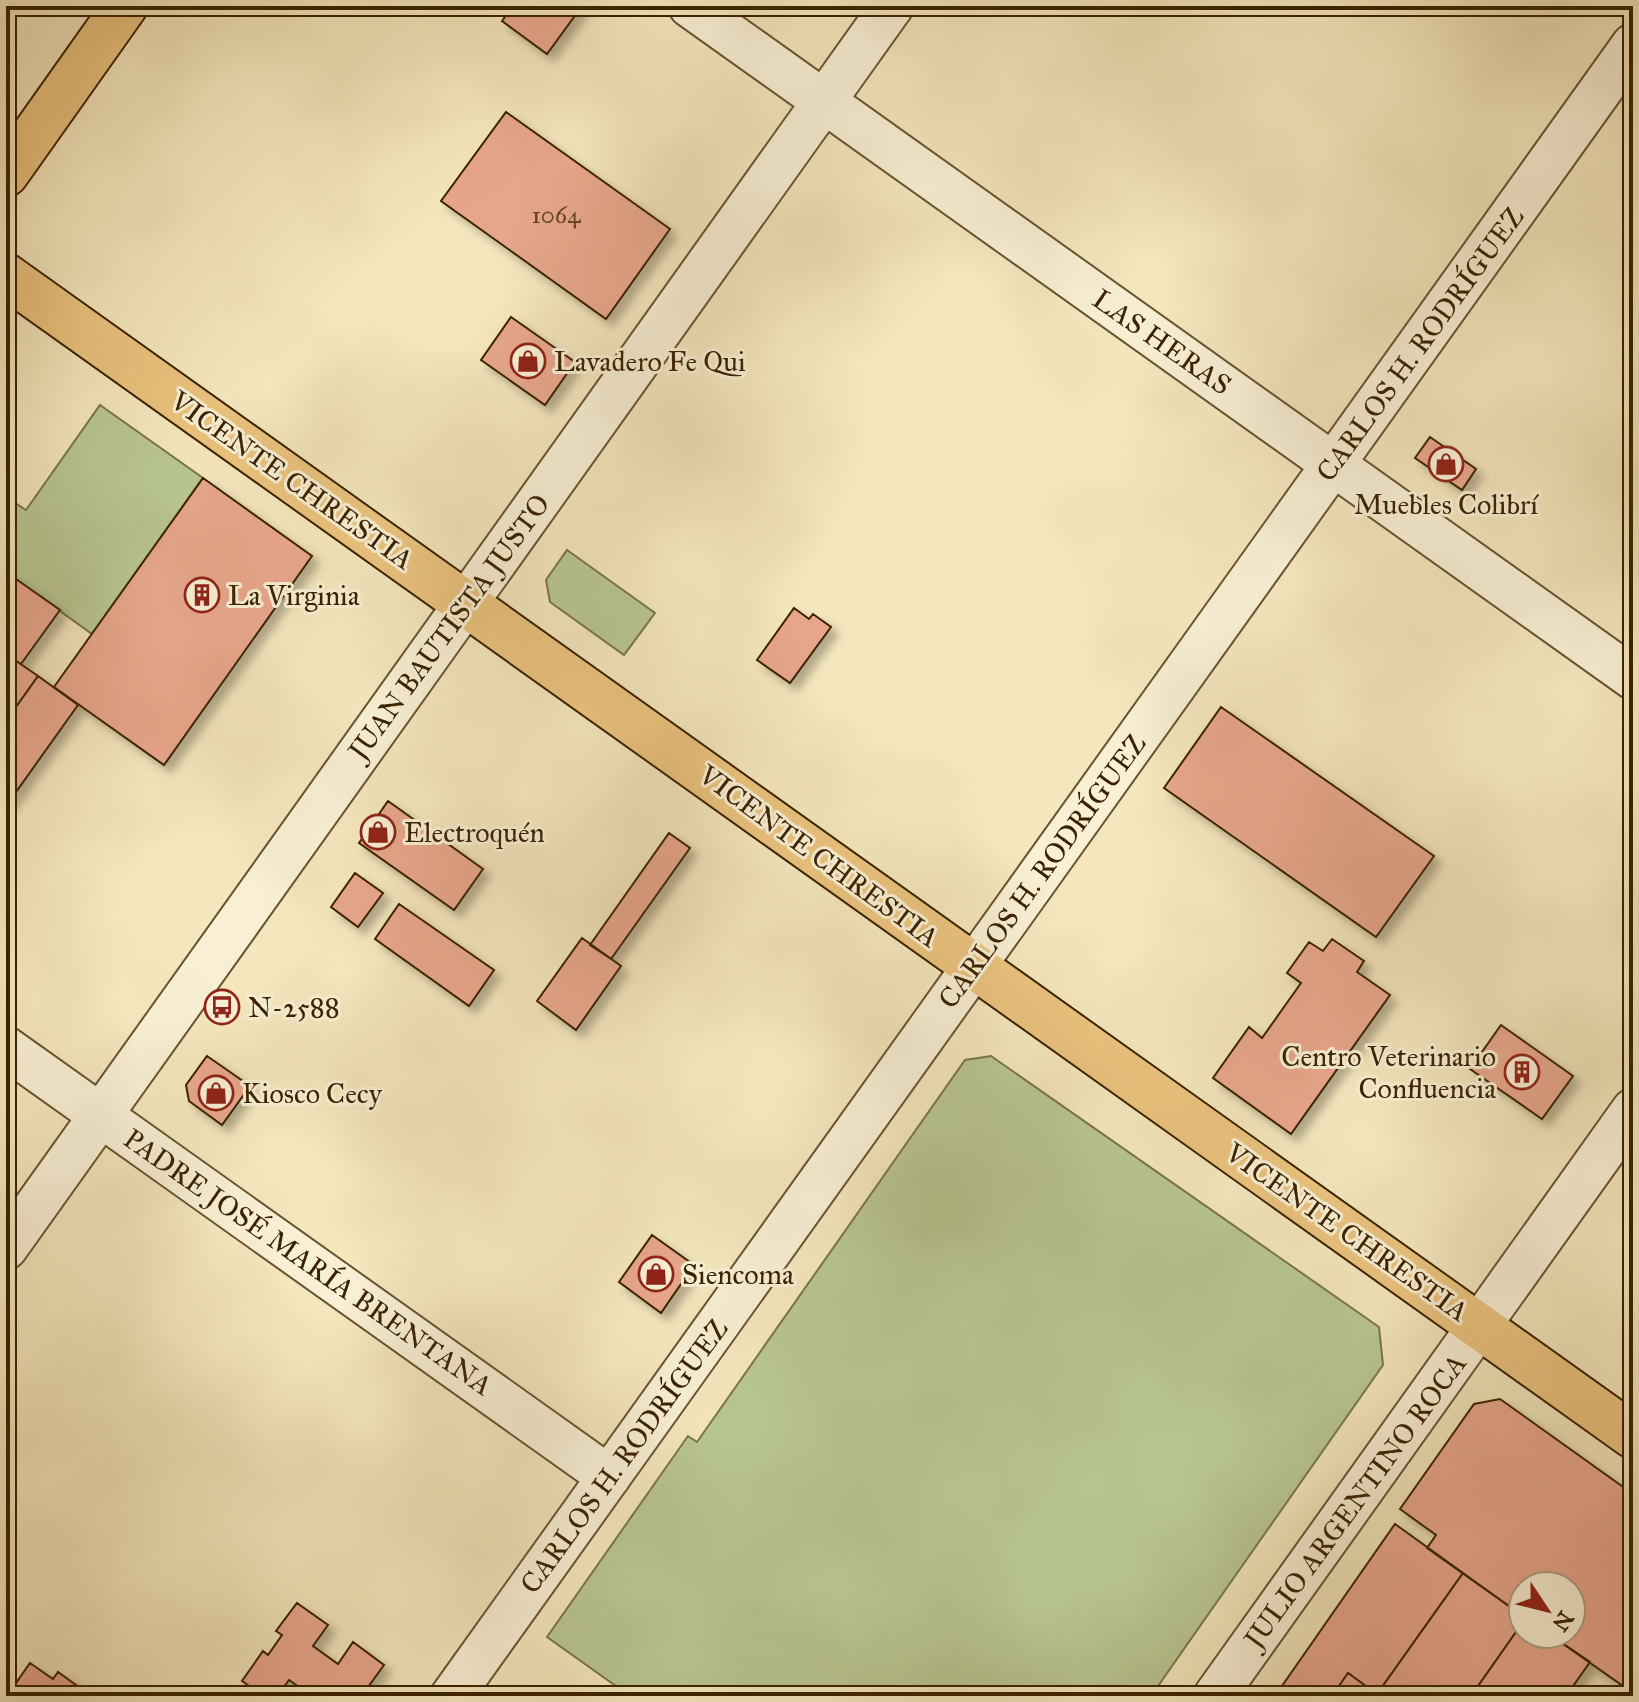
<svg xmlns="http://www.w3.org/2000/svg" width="1639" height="1702" font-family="'IM FELL Great Primer',serif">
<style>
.green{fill:#b8c693;stroke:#79744a;stroke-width:2}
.building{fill:#e7a68c;stroke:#3a2200;stroke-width:2;filter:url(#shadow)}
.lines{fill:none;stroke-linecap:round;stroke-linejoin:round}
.minor-casing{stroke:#68532f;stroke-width:46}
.major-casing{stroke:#3a2200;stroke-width:48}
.minor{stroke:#f8efd4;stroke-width:42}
.major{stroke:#eac37e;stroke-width:44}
.labels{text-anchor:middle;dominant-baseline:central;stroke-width:6;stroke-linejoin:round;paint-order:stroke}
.number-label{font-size:24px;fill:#654323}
.street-label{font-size:28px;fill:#3a2200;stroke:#f8efd4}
.poi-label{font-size:28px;fill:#3a2200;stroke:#f8efd4;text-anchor:start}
</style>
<defs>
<filter id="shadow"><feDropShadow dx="7" dy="7" stdDeviation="4" flood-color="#0004"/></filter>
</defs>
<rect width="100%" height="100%" fill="#f4e6bd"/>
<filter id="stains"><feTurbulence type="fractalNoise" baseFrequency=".0025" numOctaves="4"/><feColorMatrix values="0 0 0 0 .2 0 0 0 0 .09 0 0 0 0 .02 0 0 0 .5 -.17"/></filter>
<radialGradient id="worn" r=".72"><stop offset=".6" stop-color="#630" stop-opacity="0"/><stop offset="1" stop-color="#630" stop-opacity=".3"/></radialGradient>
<path class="green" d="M 100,405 L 203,478 L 92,634 L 6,572 L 6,497 L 26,510 Z
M 567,550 L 655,613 L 624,655 L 550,602 L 546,580 Z
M 991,1056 L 1379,1327 L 1383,1365 L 1151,1696 L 630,1696 L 547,1637 L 688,1436 L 697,1442 L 965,1060 Z"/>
<path class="building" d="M 513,6 L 582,6 L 547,54 L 502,21 Z
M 506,112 L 670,229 L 606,319 L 441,201 Z
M 511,317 L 575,362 L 545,405 L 481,360 Z
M 1430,437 L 1476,469 L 1462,490 L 1415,458 Z
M 203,478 L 312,556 L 164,765 L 54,687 Z
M 6,572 L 60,610 L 21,664 L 6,654 Z
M 794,608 L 809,619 L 813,614 L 831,627 L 790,683 L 757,660 Z
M 6,654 L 38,676 L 6,721 Z
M 38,676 L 78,705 L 6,806 L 6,721 Z
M 1221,707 L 1434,856 L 1376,937 L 1164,788 Z
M 388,801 L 483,869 L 454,910 L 359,843 Z
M 669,833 L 690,848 L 611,959 L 590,945 Z
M 355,873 L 383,893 L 358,927 L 331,907 Z
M 399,904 L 494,970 L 469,1006 L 375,939 Z
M 582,938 L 621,966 L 576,1030 L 537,1001 Z
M 1332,939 L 1364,961 L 1357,972 L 1390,995 L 1291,1134 L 1213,1078 L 1249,1027 L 1262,1038 L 1301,983 L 1287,973 L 1309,942 L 1323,951 Z
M 1501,1025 L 1573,1076 L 1542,1119 L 1470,1069 Z
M 207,1056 L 250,1086 L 222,1125 L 189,1101 L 186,1085 Z
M 652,1235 L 694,1265 L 661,1313 L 619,1282 Z
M 1500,1399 L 1633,1494 L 1633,1693 L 1549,1634 L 1571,1634 L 1571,1586 L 1523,1586 L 1523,1616 L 1427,1548 L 1436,1535 L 1400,1509 L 1474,1404 Z
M 1395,1524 L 1463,1573 L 1377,1694 L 1348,1673 L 1332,1696 L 1275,1696 Z
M 1463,1573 L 1523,1616 L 1523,1622 L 1471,1696 L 1381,1696 L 1377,1694 Z
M 297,1603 L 328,1625 L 313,1646 L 338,1664 L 353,1642 L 384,1665 L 363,1694 L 358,1690 L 353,1696 L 312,1696 L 289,1680 L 277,1696 L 263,1696 L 242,1681 L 263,1651 L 268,1655 L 282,1635 L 276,1631 Z
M 1523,1622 L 1523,1634 L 1549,1634 L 1590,1662 L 1566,1696 L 1471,1696 Z
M 30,1663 L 53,1679 L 58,1672 L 91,1696 L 7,1696 Z
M 1348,1673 L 1377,1694 L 1381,1696 L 1332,1696 Z"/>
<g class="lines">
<g class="minor-casing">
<path id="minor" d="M 690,6 L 1633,678
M 6,1048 L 609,1477
M 6,1248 L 892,6
M 452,1696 L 1633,45
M 1215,1696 L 1633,1110"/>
</g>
<g class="major-casing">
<path id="major" d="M 6,174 L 125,6
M 6,276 L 1633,1436"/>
</g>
<use href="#minor" class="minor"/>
<use href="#major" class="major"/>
</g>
<defs>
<g id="shop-ring" transform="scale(1.8)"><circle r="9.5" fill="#f8efd4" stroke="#8f2418" stroke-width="1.5"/><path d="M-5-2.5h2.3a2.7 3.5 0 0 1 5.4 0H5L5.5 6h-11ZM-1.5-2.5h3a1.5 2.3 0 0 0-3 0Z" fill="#8f2418"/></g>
<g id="building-ring" transform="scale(1.8)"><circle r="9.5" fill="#f8efd4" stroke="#8f2418" stroke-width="1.5"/><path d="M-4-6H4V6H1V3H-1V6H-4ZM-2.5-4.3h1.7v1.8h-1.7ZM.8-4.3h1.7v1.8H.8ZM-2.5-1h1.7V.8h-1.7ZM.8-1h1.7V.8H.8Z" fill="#8f2418"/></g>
<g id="bus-ring" transform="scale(1.8)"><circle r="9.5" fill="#f8efd4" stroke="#8f2418" stroke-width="1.5"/><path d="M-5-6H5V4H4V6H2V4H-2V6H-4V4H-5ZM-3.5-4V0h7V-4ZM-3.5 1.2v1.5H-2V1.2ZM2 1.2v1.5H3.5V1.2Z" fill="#8f2418"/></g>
</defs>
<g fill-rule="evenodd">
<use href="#shop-ring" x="528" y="361"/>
<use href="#shop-ring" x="1446" y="464"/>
<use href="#building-ring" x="202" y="595"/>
<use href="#shop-ring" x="378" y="832"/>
<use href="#bus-ring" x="222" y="1007"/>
<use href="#building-ring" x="1522" y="1072"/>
<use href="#shop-ring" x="216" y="1093"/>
<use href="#shop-ring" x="656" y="1274"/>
</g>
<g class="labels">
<g class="number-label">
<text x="556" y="215">1064</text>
</g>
<g class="street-label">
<text transform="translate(1162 342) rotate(35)">LAS HERAS</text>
<text transform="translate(1420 344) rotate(-54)">CARLOS H. RODRÍGUEZ</text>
<text transform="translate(292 480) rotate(35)">VICENTE CHRESTIA</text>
<text transform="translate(449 627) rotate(-54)">JUAN BAUTISTA JUSTO</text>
<text transform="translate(819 856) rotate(36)">VICENTE CHRESTIA</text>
<text transform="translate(1042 871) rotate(-54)">CARLOS H. RODRÍGUEZ</text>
<text transform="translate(1347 1232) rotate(35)">VICENTE CHRESTIA</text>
<text transform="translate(308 1262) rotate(35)">PADRE JOSÉ MARÍA BRENTANA</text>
<text transform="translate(624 1456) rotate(-54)">CARLOS H. RODRÍGUEZ</text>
<text transform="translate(1355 1501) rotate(-54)">JULIO ARGENTINO ROCA</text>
</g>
<g class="poi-label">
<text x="554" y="361">Lavadero Fe Qui</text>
<text x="1446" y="504" text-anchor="middle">Muebles Colibrí</text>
<text x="228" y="595">La Virginia</text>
<text x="404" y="832">Electroquén</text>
<text x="248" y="1007">N-2588</text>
<text x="1496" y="1056" text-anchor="end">Centro Veterinario<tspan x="1496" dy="32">Confluencia</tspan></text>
<text x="242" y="1093">Kiosco Cecy</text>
<text x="682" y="1274">Siencoma</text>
</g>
</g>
<rect width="1639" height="1702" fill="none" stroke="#f4e6bd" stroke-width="32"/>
<rect x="8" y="8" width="1623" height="1686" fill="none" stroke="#3a2200" stroke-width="4"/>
<rect x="16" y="16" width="1607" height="1670" fill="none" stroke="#3a2200" stroke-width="2"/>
<g transform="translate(1547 1610) rotate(125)"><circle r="38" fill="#f8efd4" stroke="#ac9d7f" stroke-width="2"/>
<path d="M0-6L14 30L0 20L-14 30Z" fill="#8f2418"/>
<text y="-12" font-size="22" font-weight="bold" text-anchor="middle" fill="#3a2200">N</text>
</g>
<rect width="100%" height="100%" filter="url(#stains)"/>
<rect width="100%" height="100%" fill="url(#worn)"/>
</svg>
